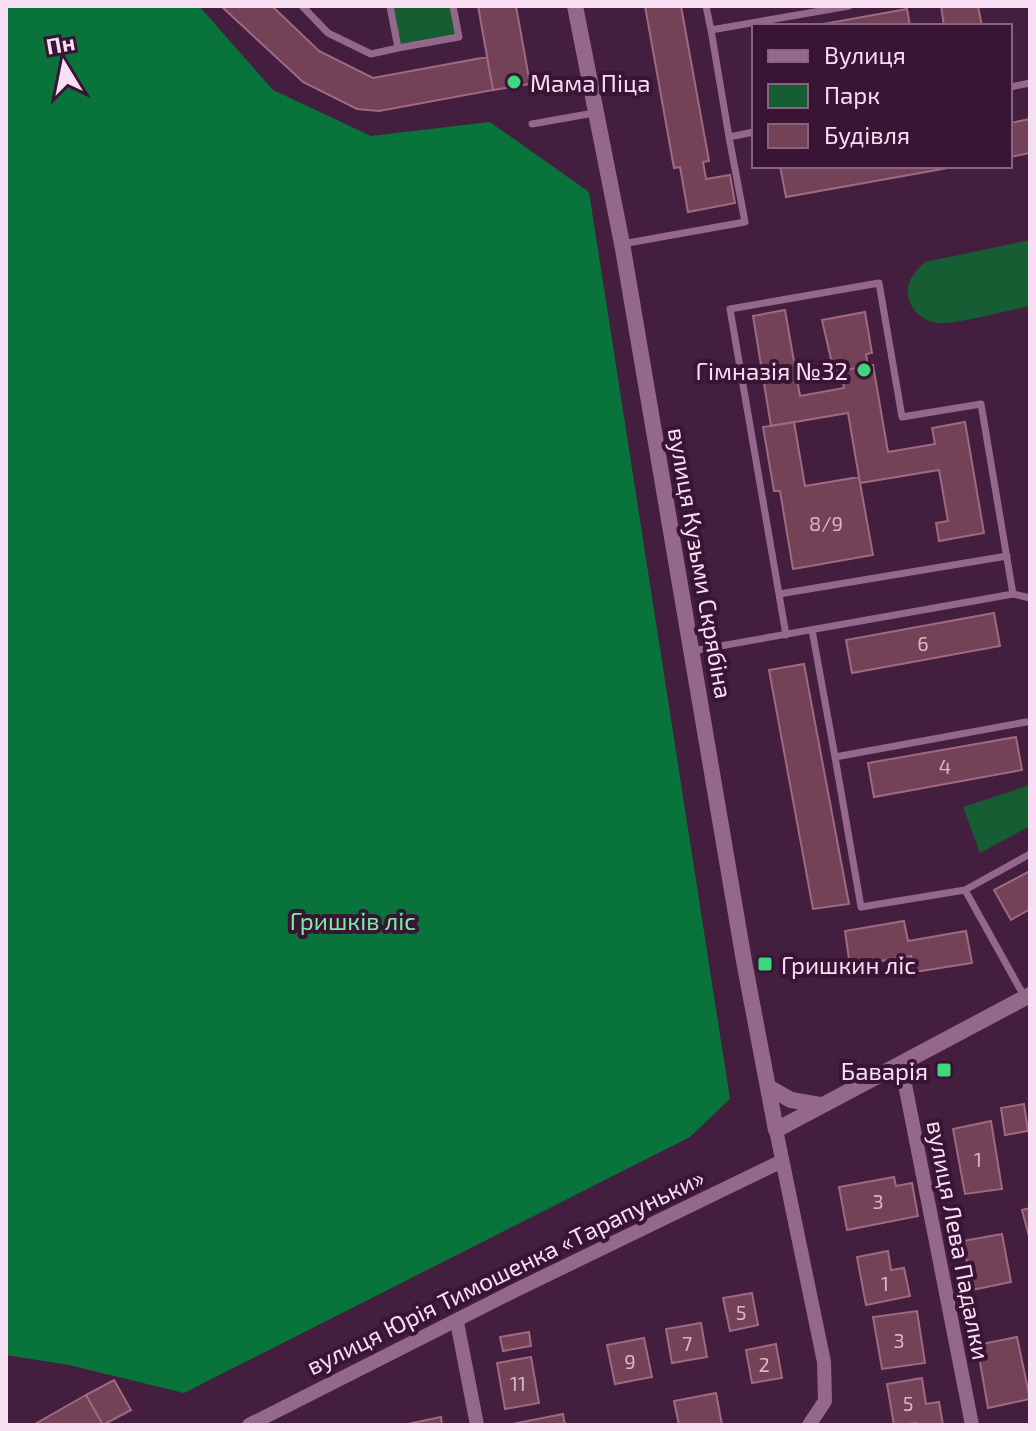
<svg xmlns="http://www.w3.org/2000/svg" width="1036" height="1431" font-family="'Exo 2',sans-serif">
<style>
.green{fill:#165d33}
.forest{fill:#09733c}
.building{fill:#744257;stroke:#9f697f;stroke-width:2}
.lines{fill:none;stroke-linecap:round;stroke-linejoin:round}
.service{stroke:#94688c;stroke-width:7}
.minor{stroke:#94688c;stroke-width:14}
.tertiary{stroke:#94688c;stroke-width:16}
.poi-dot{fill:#3dd77e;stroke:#391434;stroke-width:3}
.labels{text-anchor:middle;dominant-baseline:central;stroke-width:8;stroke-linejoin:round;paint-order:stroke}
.number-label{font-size:20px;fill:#d6b7cb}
.poi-label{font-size:24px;fill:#f7def2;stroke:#391434;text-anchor:start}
.street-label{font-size:24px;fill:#f7def2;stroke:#391434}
.park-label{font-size:24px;fill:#7aefa2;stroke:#391434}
</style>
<rect width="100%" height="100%" fill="#441e3f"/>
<path class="green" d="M 392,6 L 452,6 L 457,36 L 400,46 Z
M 1030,240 L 1030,306 C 1009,310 956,325 937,323 C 924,321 913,312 909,300 C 904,284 914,272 925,262 Z
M 1030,785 L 1030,826 L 980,853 L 963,807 Z"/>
<path class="forest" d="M 6,6 L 199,6 L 273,90 L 371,136 L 490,122 L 589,192 L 730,1099 L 690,1137 L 184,1393 L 69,1365 L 6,1355 Z"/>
<path class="building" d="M 221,6 L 272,6 L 319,51 L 373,78 L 487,57 L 493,90 L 379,111 L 357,109 L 303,82 Z
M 478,6 L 516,6 L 530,84 L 493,90 Z
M 645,6 L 681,6 L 709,161 L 703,162 L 706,179 L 730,175 L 735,203 L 688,212 L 680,167 L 674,168 Z
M 941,6 L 978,6 L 982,26 L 944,26 Z
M 907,9 L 910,26 L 811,26 L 818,25 Z
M 1030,119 L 1030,153 L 1010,157 L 1010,123 Z
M 780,166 L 959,166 L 786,197 Z
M 785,310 L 800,396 L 844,388 L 841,371 L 873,365 L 888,452 L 935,444 L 932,428 L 965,422 L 984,533 L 939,541 L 936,523 L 948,521 L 939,470 L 860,483 L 848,413 L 771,426 L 753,316 Z
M 865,312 L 872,353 L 866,354 L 868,366 L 834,372 L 822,320 Z
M 794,422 L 805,486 L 859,477 L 873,555 L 793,569 L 780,491 L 774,491 L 763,427 Z
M 994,613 L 1000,646 L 852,673 L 846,640 Z
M 804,664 L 849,904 L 813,909 L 769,670 Z
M 1016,737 L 1022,770 L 874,797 L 868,763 Z
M 1030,871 L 1030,909 L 1011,920 L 994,890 Z
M 904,921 L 908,941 L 966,931 L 972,963 L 914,972 L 911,956 L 850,966 L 845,931 Z
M 1024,1104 L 1028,1131 L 1005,1135 L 1001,1108 Z
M 991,1121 L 1002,1189 L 965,1194 L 953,1129 Z
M 894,1177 L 896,1186 L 912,1183 L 918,1216 L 847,1230 L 839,1187 Z
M 1030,1208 L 1030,1240 L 1022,1210 Z
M 1002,1234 L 1011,1282 L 972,1290 L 963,1241 Z
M 888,1251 L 891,1270 L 904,1268 L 910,1296 L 866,1305 L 857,1257 Z
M 752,1293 L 758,1325 L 730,1331 L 723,1298 Z
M 917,1311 L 925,1363 L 882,1369 L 873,1317 Z
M 701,1323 L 707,1357 L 672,1363 L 666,1329 Z
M 529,1332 L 531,1346 L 503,1351 L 500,1337 Z
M 1017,1337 L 1030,1399 L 988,1408 L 977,1345 Z
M 644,1338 L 652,1377 L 615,1384 L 607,1345 Z
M 776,1344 L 782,1378 L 752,1383 L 746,1350 Z
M 531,1357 L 539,1403 L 505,1409 L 497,1363 Z
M 922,1378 L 926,1404 L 939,1402 L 943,1425 L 918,1425 L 917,1423 L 894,1425 L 887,1384 Z
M 114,1380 L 131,1410 L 103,1425 L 86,1395 Z
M 716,1393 L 722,1425 L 679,1425 L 674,1401 Z
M 86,1395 L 103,1425 L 35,1425 L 35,1424 Z
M 563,1414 L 565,1425 L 512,1425 L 512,1424 Z
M 441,1417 L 442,1425 L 403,1425 Z"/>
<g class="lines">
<path class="service" d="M 302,6 L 328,33 L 371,54 L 398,48 L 390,6
M 706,6 L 711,30
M 398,48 L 459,37 L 453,6
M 1010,87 L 1030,83
M 532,124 L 594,113
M 729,137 L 711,30 L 849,6
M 622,244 L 745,222 L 729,137 L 754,132
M 779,594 L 1007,556
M 812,630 L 835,757 L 1026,722
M 786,635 L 730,309 L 879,283 L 902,417 L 981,404 L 1013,594
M 692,651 L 1013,594 L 1030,598
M 835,757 L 861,907 L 965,890 L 1024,996
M 965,890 L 1030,854"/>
<path class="minor" d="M 901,1064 L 972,1425
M 776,1130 L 824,1362 L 825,1401 L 809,1425
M 457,1322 L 477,1425
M 249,1425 L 514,1291 L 782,1161"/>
<path class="tertiary" d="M 575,6 L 623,249 L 744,961 L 776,1130 L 1030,995
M 768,1087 L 791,1100 L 820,1105"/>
</g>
<g class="poi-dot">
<circle cx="514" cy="82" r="8"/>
<circle cx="864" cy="370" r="8"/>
<rect x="757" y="956" width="16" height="16" rx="4"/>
<rect x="936" y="1062" width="16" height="16" rx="4"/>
</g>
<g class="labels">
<g class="number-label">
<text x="826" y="523">8/9</text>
<text x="923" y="643">6</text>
<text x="945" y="766">4</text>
<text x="978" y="1159">1</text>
<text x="878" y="1201">3</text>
<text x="885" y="1283">1</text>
<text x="741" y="1312">5</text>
<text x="899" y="1340">3</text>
<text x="687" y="1343">7</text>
<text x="630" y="1361">9</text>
<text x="764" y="1364">2</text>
<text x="518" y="1383">11</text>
<text x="908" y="1403">5</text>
</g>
<g class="poi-label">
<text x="530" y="82">Мама Піца</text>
<text x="848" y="370" text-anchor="end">Гімназія №32</text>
<text x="781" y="964">Гришкин ліс</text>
<text x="928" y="1070" text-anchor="end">Баварія</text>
</g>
<g class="street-label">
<text transform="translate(701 563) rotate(80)">вулиця Кузьми Скрябіна</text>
<text transform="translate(959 1240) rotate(79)">вулиця Лева Падалки</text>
<text transform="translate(505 1271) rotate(-26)">вулиця Юрія Тимошенка «Тарапуньки»</text>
</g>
<g class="park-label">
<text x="353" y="920">Гришків ліс</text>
</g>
</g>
<rect width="1036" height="1431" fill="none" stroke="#f7def2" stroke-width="16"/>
<rect x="752" y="24" width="260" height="144" fill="#391434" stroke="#856580" stroke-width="2"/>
<rect x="768" y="50" width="40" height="12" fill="#94688c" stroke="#856580" stroke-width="2"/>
<text x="824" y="64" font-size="24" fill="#f7def2">Вулиця</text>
<rect x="768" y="84" width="40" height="24" fill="#165d33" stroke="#856580" stroke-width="2"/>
<text x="824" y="104" font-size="24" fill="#f7def2">Парк</text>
<rect x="768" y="124" width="40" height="24" fill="#744257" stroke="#856580" stroke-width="2"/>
<text x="824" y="144" font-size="24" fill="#f7def2">Будівля</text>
<g transform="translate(64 64) rotate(350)" stroke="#391434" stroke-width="6" paint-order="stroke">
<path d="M0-6L14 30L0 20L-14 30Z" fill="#f7def2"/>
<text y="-12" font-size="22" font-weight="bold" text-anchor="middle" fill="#f7def2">Пн</text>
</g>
</svg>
